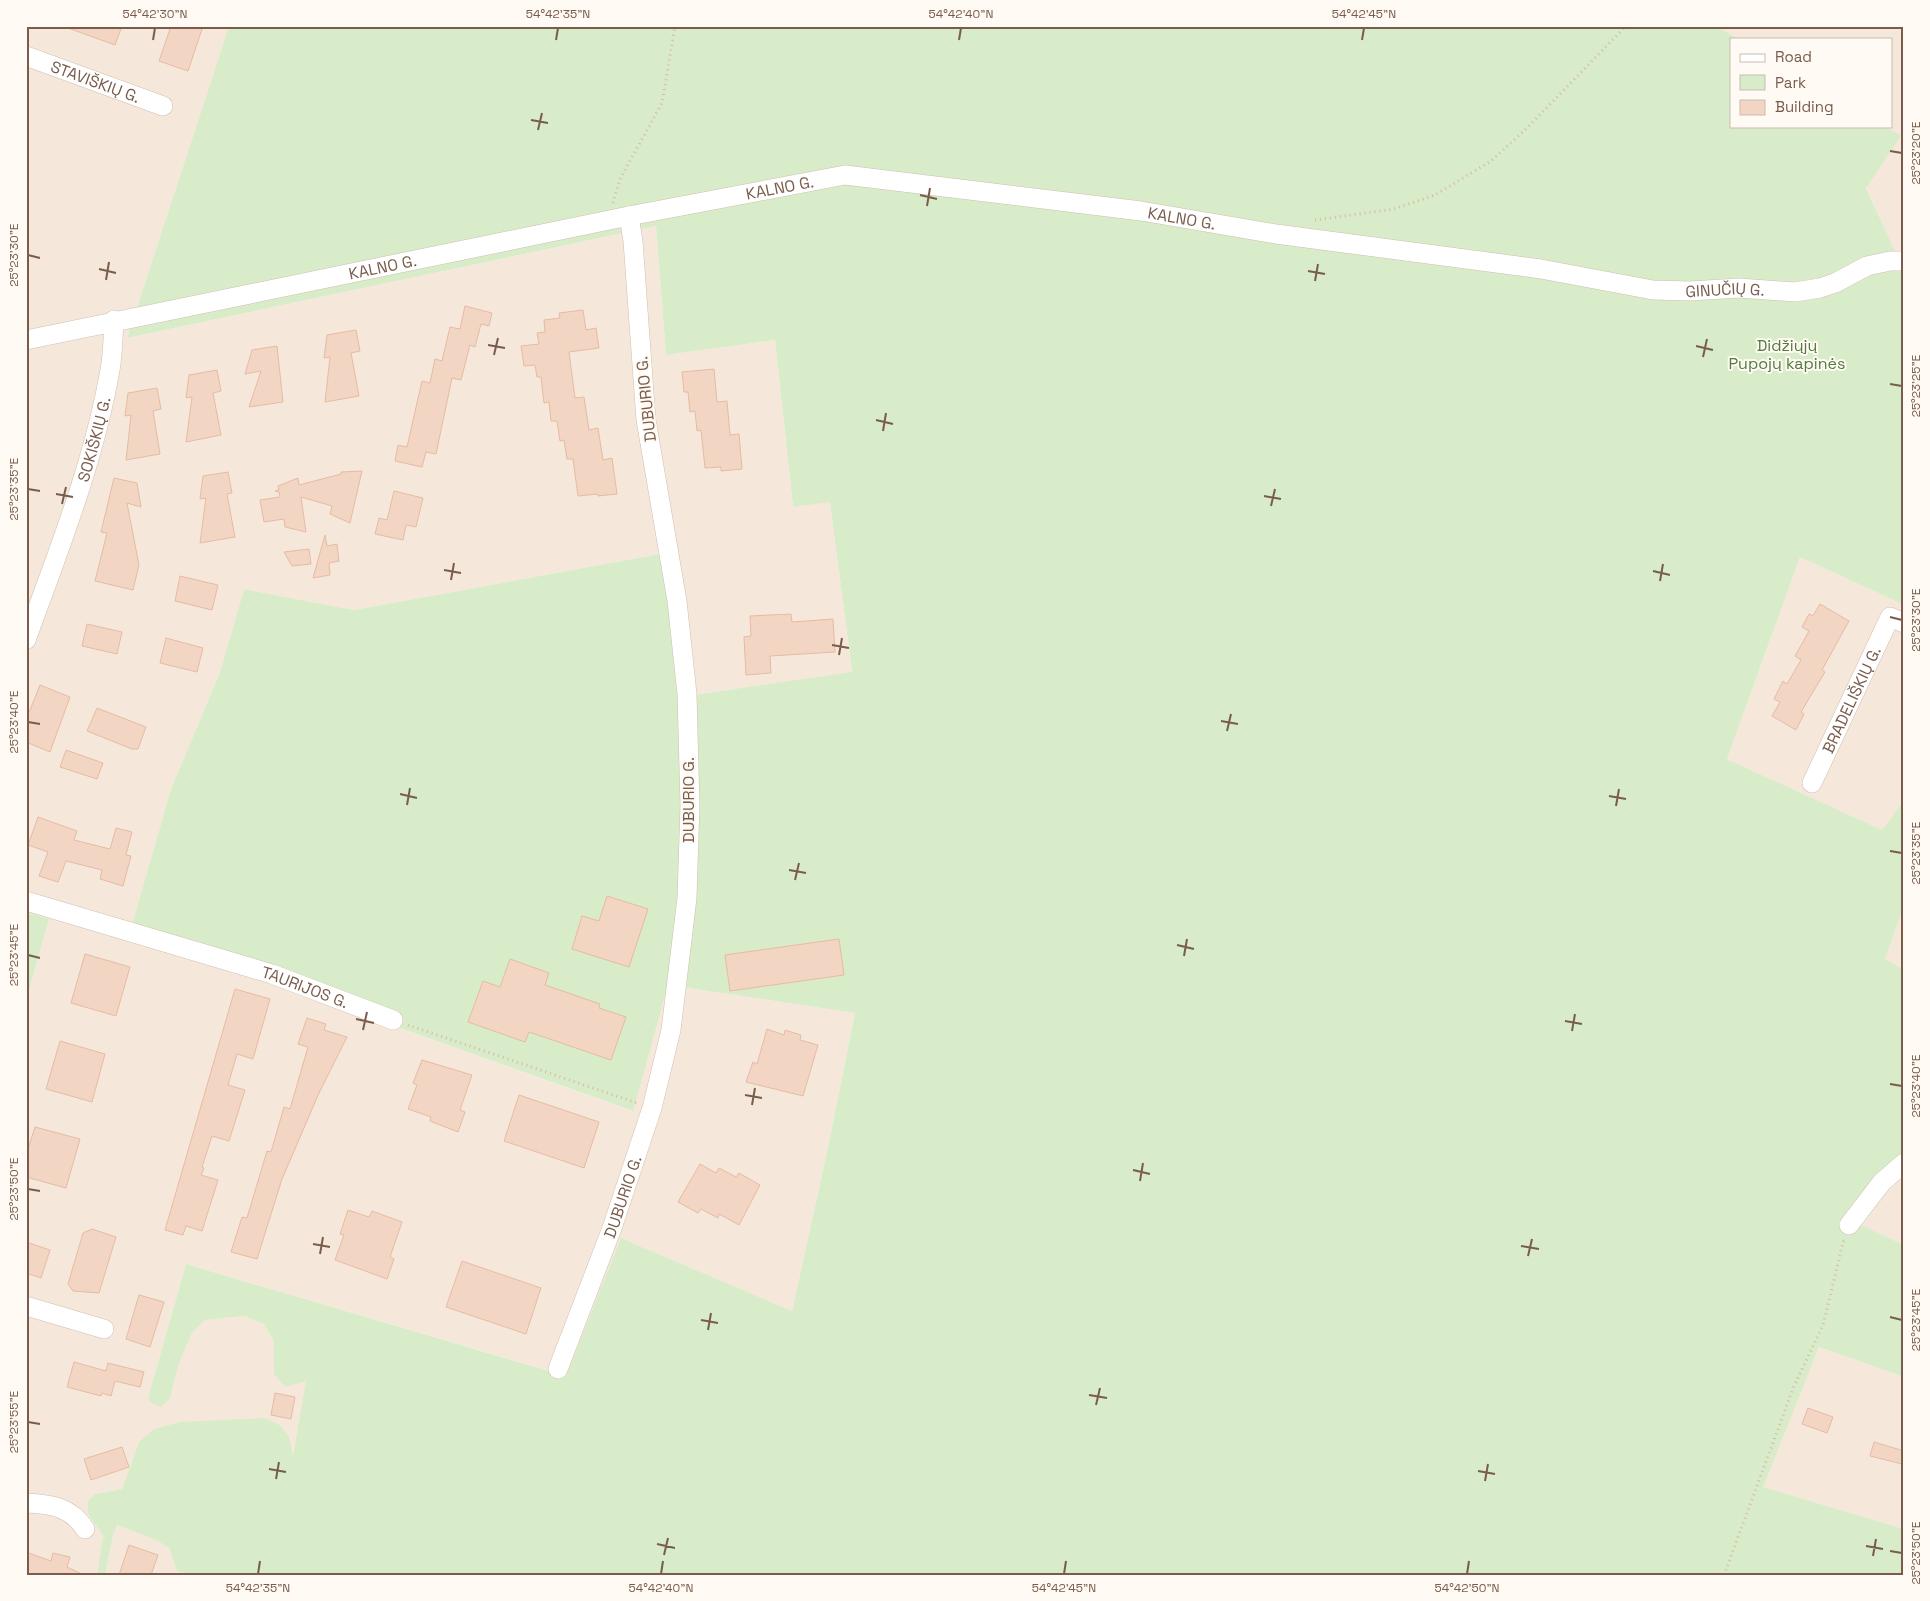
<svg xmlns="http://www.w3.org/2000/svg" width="1930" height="1601" font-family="'Space Grotesk',sans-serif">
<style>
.residential{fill:#f5e8da}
.green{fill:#d8ecc9}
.building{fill:#f3d5c3;stroke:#e6bba3}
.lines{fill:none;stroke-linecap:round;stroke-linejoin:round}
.minor-casing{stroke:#d1beb0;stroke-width:20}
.path{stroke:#d9b8a5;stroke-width:3;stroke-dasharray:1 4;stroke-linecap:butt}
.minor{stroke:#fff;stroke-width:19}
.ticks{fill:none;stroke:#7a5c4d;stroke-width:2}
.labels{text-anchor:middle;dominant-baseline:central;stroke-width:4;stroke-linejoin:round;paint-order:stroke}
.street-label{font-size:16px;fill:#7a5c4d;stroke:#fffaf3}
.park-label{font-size:16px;fill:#537a41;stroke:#fffaf3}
.neatline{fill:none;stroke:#7a5c4d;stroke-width:2}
.ticks-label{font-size:12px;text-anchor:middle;fill:#7a5c4d}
</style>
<rect width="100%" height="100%" fill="#fdf6ec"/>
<path class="residential" d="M 26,26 L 229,26 L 127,338 L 656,226 L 666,355 L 775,340 L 793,507 L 830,501 L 852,673 L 694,695 L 676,551 L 354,610 L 244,589 L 220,672 L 171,789 L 128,938 L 226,966 L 632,1111 L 668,985 L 855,1013 L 827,1152 L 792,1311 L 621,1238 L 567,1376 L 186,1264 L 148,1398 L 170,1399 L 179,1363 L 192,1333 L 205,1320 L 244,1316 L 264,1324 L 274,1342 L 274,1374 L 307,1381 L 292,1457 L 139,1442 L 122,1489 L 95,1494 L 88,1514 L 103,1536 L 97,1575 L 26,1575 L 26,1002 L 49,919 L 26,912 Z
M 1716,26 L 1904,26 L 1904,254 L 1896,253 L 1866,187 L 1900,136 L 1885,126 L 1891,126 L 1891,39 L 1738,39 Z
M 1800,557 L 1904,605 L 1904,800 L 1882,830 L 1727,759 Z
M 1904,906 L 1904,970 L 1885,959 Z
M 1904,1156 L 1904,1245 L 1845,1218 Z
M 1819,1347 L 1904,1377 L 1904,1529 L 1762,1487 Z
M 117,1525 L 156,1540 L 169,1548 L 177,1571 L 192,1575 L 105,1575 L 113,1536 Z"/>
<path class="green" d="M 229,26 L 1716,26 L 1738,39 L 1731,39 L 1731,126 L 1885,126 L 1901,136 L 1866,188 L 1896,253 L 1904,254 L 1904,605 L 1800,557 L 1727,759 L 1882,830 L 1904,800 L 1904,906 L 1885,959 L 1904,970 L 1904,1156 L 1846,1218 L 1904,1245 L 1904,1377 L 1819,1347 L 1763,1487 L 1904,1529 L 1904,1575 L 192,1575 L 177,1571 L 169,1548 L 156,1540 L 117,1525 L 113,1536 L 105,1575 L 97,1575 L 103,1536 L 88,1514 L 88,1501 L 95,1494 L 122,1489 L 139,1442 L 154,1429 L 180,1422 L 265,1418 L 281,1426 L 289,1437 L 293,1455 L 306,1381 L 285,1387 L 274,1374 L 274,1342 L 264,1324 L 244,1316 L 205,1320 L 192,1333 L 179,1363 L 170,1399 L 161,1407 L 151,1403 L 148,1398 L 186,1264 L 566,1376 L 621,1238 L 792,1311 L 827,1152 L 855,1013 L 668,985 L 633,1111 L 226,966 L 128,938 L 171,789 L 220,672 L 244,589 L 354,610 L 676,551 L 694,695 L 852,672 L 830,502 L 793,507 L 775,340 L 666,355 L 656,226 L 127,338 Z
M 26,912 L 49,919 L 26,1002 Z"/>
<path class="building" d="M 68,26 L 122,26 L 115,45 L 68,28 Z
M 171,26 L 194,26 L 202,29 L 188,71 L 159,61 Z
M 465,306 L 492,313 L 489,326 L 481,324 L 475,347 L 470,345 L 461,380 L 452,378 L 436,454 L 426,452 L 422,467 L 395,461 L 398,445 L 407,447 L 422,381 L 430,383 L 435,359 L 442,361 L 450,327 L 460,329 Z
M 583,310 L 586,330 L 596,328 L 599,348 L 569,352 L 575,398 L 584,397 L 589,430 L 598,428 L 603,460 L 612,458 L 617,494 L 598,496 L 598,494 L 578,496 L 573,459 L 567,459 L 564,440 L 560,441 L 557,421 L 551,421 L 549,402 L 544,403 L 541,377 L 537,377 L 535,365 L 524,366 L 521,346 L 539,344 L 537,333 L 545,332 L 544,320 L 560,318 L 559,313 Z
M 356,330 L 360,351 L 351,353 L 359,396 L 325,402 L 330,357 L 324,358 L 327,335 Z
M 277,346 L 283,402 L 249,407 L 261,371 L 245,374 L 252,350 Z
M 714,369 L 717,402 L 727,401 L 730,435 L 739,434 L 742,469 L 721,471 L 721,467 L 705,468 L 701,430 L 697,431 L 695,411 L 690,412 L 688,392 L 684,392 L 682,372 Z
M 217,370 L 221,391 L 213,393 L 221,435 L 186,442 L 192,397 L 186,398 L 189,375 Z
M 157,388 L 161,409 L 153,411 L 160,454 L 126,460 L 131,415 L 125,416 L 128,393 Z
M 362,471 L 350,523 L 330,514 L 332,506 L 301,497 L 306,532 L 285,527 L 284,519 L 264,522 L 260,500 L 280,497 L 279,492 L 275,491 L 279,490 L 278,486 L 298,478 L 299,485 L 341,474 L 341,472 Z
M 228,472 L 232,493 L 227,494 L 235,537 L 200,543 L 206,498 L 200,499 L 203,476 Z
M 114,478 L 137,483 L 141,507 L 127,503 L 139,565 L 133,590 L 95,581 L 107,533 L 101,532 Z
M 394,491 L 423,498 L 416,527 L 406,525 L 403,540 L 375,534 L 379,518 L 387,520 Z
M 325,535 L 327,546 L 337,544 L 339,561 L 329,563 L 330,575 L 313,578 Z
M 309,549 L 311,564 L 292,566 L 284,552 Z
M 180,576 L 218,585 L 212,610 L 175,601 Z
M 1820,604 L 1849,621 L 1822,670 L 1825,672 L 1801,712 L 1804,714 L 1796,730 L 1772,716 L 1780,702 L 1774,699 L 1783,681 L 1787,684 L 1801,660 L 1795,656 L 1809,631 L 1802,627 L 1809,614 L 1813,616 Z
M 791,614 L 792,622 L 833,619 L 835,652 L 770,656 L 771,673 L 746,675 L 744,637 L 751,636 L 750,616 Z
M 87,624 L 122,632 L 117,654 L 82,646 Z
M 166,638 L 203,648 L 197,672 L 160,663 Z
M 40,685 L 70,697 L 50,752 L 26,742 L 26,720 Z
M 97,708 L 146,727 L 138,749 L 132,749 L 87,731 Z
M 66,750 L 103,763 L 97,779 L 60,767 Z
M 38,817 L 77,831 L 74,840 L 110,849 L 116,828 L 132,832 L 126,855 L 131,856 L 123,886 L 100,879 L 102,870 L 66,861 L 58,882 L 39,876 L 48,852 L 28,845 Z
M 607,896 L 648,909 L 629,967 L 572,949 L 582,916 L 599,921 Z
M 839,939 L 844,975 L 730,991 L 725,955 Z
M 85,954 L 130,967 L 116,1016 L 71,1003 Z
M 510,959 L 549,973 L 545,985 L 600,1004 L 599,1008 L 626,1017 L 611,1060 L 529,1032 L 525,1042 L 468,1022 L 483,981 L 500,987 Z
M 235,989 L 270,999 L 253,1059 L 237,1054 L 228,1085 L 245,1090 L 229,1141 L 212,1136 L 202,1167 L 204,1168 L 201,1175 L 218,1180 L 202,1231 L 186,1226 L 183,1235 L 165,1230 Z
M 307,1018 L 326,1024 L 324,1030 L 347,1037 L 319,1093 L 282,1179 L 257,1259 L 231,1252 L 242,1217 L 247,1218 L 267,1151 L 271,1152 L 284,1107 L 290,1109 L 308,1047 L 298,1044 Z
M 767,1029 L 784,1035 L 785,1030 L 801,1035 L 800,1040 L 818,1045 L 803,1096 L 746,1082 L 753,1062 L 757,1064 Z
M 60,1041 L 105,1054 L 92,1102 L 46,1089 Z
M 422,1060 L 472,1075 L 460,1110 L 465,1112 L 458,1132 L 430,1121 L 431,1117 L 408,1109 L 417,1085 L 413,1083 Z
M 519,1095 L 599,1122 L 584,1168 L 504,1141 Z
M 35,1127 L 80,1139 L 66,1188 L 26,1177 L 26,1155 Z
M 700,1164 L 716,1173 L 719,1168 L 736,1177 L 739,1173 L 760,1185 L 739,1225 L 719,1214 L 718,1218 L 701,1209 L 698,1213 L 678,1202 Z
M 348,1210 L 369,1217 L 372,1211 L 402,1222 L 390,1257 L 394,1259 L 387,1279 L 335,1260 L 344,1235 L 340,1234 Z
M 92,1229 L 116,1237 L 99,1293 L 73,1291 L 68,1284 L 83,1233 Z
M 26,1242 L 50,1250 L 41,1278 L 26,1273 Z
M 462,1261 L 541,1288 L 526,1334 L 446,1307 Z
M 139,1295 L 164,1302 L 150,1347 L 126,1339 Z
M 74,1362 L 106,1371 L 108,1363 L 144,1372 L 140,1387 L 115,1381 L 111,1396 L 102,1393 L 101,1396 L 67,1387 Z
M 275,1393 L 295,1397 L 291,1419 L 271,1415 Z
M 1808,1408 L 1833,1417 L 1827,1433 L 1802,1424 Z
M 1874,1442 L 1904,1451 L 1902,1464 L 1870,1456 Z
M 122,1447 L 129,1467 L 91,1480 L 84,1459 Z
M 129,1545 L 158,1555 L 151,1575 L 119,1575 Z
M 26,1552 L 51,1561 L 53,1553 L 70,1557 L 67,1567 L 84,1575 L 26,1575 Z"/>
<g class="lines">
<g class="minor-casing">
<g id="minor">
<path id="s1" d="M 26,56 L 163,106"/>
<path id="s2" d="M 26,340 L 629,216 L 845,175 L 1141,211 L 1276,234 L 1541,269 L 1653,290 L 1690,291 L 1739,288 L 1795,292 L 1820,288 L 1835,283 L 1867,266 L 1890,261 L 1904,261"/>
<path id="s3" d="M 26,640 C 58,552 94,462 110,370 C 113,354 113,336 114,320"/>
<path id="s4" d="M 1812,783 L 1890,617 L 1904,623"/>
<path id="s5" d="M 26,901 L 272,974 L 393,1020"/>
<path d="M 1849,1225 L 1882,1182 L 1904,1163"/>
<path d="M 26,1306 L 104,1329"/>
<path id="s6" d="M 558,1369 L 612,1228 L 652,1108 L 671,1030 L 687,898 L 690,805 L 687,694 L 677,601 L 646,420 L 633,241 L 629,216"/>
<path d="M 26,1503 C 51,1504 71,1507 85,1529"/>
</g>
</g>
<path class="path" d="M 613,203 L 620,179 L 662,103 L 675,26
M 1315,220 L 1394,209 L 1435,195 L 1491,161 L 1525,130 L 1626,26
M 408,1025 L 637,1103
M 1724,1575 L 1794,1386 L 1823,1325 L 1844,1239"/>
<use href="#minor" class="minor"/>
</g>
<path class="ticks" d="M 153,40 L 155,28M 556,40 L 558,28M 959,40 L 961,28M 1362,40 L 1364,28M 531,120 L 548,123M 538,130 L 542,113M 1890,151 L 1902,153M 920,195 L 937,199M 927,206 L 930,188M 28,255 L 40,258M 99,269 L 116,273M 1308,271 L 1325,274M 106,280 L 109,262M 1315,281 L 1318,264M 488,345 L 505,348M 1696,346 L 1713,350M 494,355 L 498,338M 1703,357 L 1707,339M 1890,384 L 1902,386M 876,420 L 893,424M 883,431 L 886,413M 28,489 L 40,491M 56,494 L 73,497M 1264,496 L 1281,499M 62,504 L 66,487M 1271,506 L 1275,489M 444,570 L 461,573M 1653,571 L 1670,575M 451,580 L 454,563M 1660,581 L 1663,564M 1890,617 L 1902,620M 832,645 L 849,648M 839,655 L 842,638M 1221,721 L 1238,724M 28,722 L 40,724M 1227,731 L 1231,714M 400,794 L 417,798M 1609,796 L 1626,799M 407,805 L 410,788M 1616,806 L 1619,789M 1890,851 L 1902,853M 789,870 L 806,873M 795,880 L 799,863M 1177,945 L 1194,949M 28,955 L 40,958M 1184,956 L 1187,939M 356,1019 L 374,1023M 1565,1021 L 1582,1024M 363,1030 L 367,1012M 1572,1031 L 1575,1014M 1890,1084 L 1902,1086M 745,1095 L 762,1098M 752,1105 L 755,1088M 1133,1170 L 1150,1174M 1140,1181 L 1143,1163M 28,1189 L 40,1191M 313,1244 L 330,1247M 1521,1246 L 1539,1249M 320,1254 L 323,1237M 1528,1256 L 1532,1239M 1890,1317 L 1902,1320M 701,1320 L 718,1323M 708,1330 L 711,1313M 1089,1395 L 1107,1398M 1096,1405 L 1100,1388M 28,1422 L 40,1424M 269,1469 L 286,1472M 1478,1471 L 1495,1474M 276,1479 L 279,1462M 1485,1481 L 1488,1464M 657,1544 L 675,1548M 1866,1546 L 1883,1549M 1890,1551 L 1902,1553M 664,1555 L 668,1538M 1873,1556 L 1876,1539M 258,1574 L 260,1561M 661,1574 L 663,1561M 1064,1574 L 1066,1561M 1467,1574 L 1469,1561"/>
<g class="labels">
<g class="street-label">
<text stroke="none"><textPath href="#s1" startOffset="74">STAVIŠKIŲ G.</textPath></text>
<text stroke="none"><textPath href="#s2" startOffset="769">KALNO G.</textPath></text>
<text stroke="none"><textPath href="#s2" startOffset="1175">KALNO G.</textPath></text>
<text stroke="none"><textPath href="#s2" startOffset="364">KALNO G.</textPath></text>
<text stroke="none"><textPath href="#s2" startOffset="1724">GINUČIŲ G.</textPath></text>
<text transform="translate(646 399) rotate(-96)">DUBURIO G.</text>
<text stroke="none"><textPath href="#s3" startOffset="212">SOKIŠKIŲ G.</textPath></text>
<text stroke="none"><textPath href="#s4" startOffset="92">BRADELIŠKIŲ G.</textPath></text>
<text transform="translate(688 800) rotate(-90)">DUBURIO G.</text>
<text stroke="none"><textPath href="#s5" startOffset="292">TAURIJOS G.</textPath></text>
<text stroke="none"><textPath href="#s6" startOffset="184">DUBURIO G.</textPath></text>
</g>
<g class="park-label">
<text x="1787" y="345">Didžiųjų<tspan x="1787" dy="18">Pupojų kapinės</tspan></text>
</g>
</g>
<rect width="1930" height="1601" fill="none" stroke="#fffaf3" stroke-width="55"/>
<rect x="1730" y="38" width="162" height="90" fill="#fffaf3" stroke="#cabbb1"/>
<rect x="1740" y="54" width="25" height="8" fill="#ffffff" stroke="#cabbb1"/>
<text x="1775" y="62" font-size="15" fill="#7a5c4d">Road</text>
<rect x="1740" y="75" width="25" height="15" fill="#d8ecc9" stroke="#cabbb1"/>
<text x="1775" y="88" font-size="15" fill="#7a5c4d">Park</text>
<rect x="1740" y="100" width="25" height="15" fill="#f3d5c3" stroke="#cabbb1"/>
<text x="1775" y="112" font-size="15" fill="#7a5c4d">Building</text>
<rect x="28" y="28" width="1874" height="1546" class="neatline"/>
<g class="ticks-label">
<text x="155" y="18">54°42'30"N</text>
<text x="558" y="18">54°42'35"N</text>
<text x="961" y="18">54°42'40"N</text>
<text x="1364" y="18">54°42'45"N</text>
<text transform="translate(1916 153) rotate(-90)" y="4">25°23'20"E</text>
<text transform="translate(14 255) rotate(-90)" y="4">25°23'30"E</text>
<text transform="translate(1916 386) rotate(-90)" y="4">25°23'25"E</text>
<text transform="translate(14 489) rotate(-90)" y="4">25°23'35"E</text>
<text transform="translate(1916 620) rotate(-90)" y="4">25°23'30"E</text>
<text transform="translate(14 722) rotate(-90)" y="4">25°23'40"E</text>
<text transform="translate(1916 853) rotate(-90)" y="4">25°23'35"E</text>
<text transform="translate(14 955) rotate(-90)" y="4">25°23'45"E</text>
<text transform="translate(1916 1086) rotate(-90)" y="4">25°23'40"E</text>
<text transform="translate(14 1189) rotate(-90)" y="4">25°23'50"E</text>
<text transform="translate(1916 1320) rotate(-90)" y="4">25°23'45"E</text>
<text transform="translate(14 1422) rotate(-90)" y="4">25°23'55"E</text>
<text transform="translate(1916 1553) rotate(-90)" y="4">25°23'50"E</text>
<text x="258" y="1592">54°42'35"N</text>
<text x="661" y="1592">54°42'40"N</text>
<text x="1064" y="1592">54°42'45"N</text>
<text x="1467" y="1592">54°42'50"N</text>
</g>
</svg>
